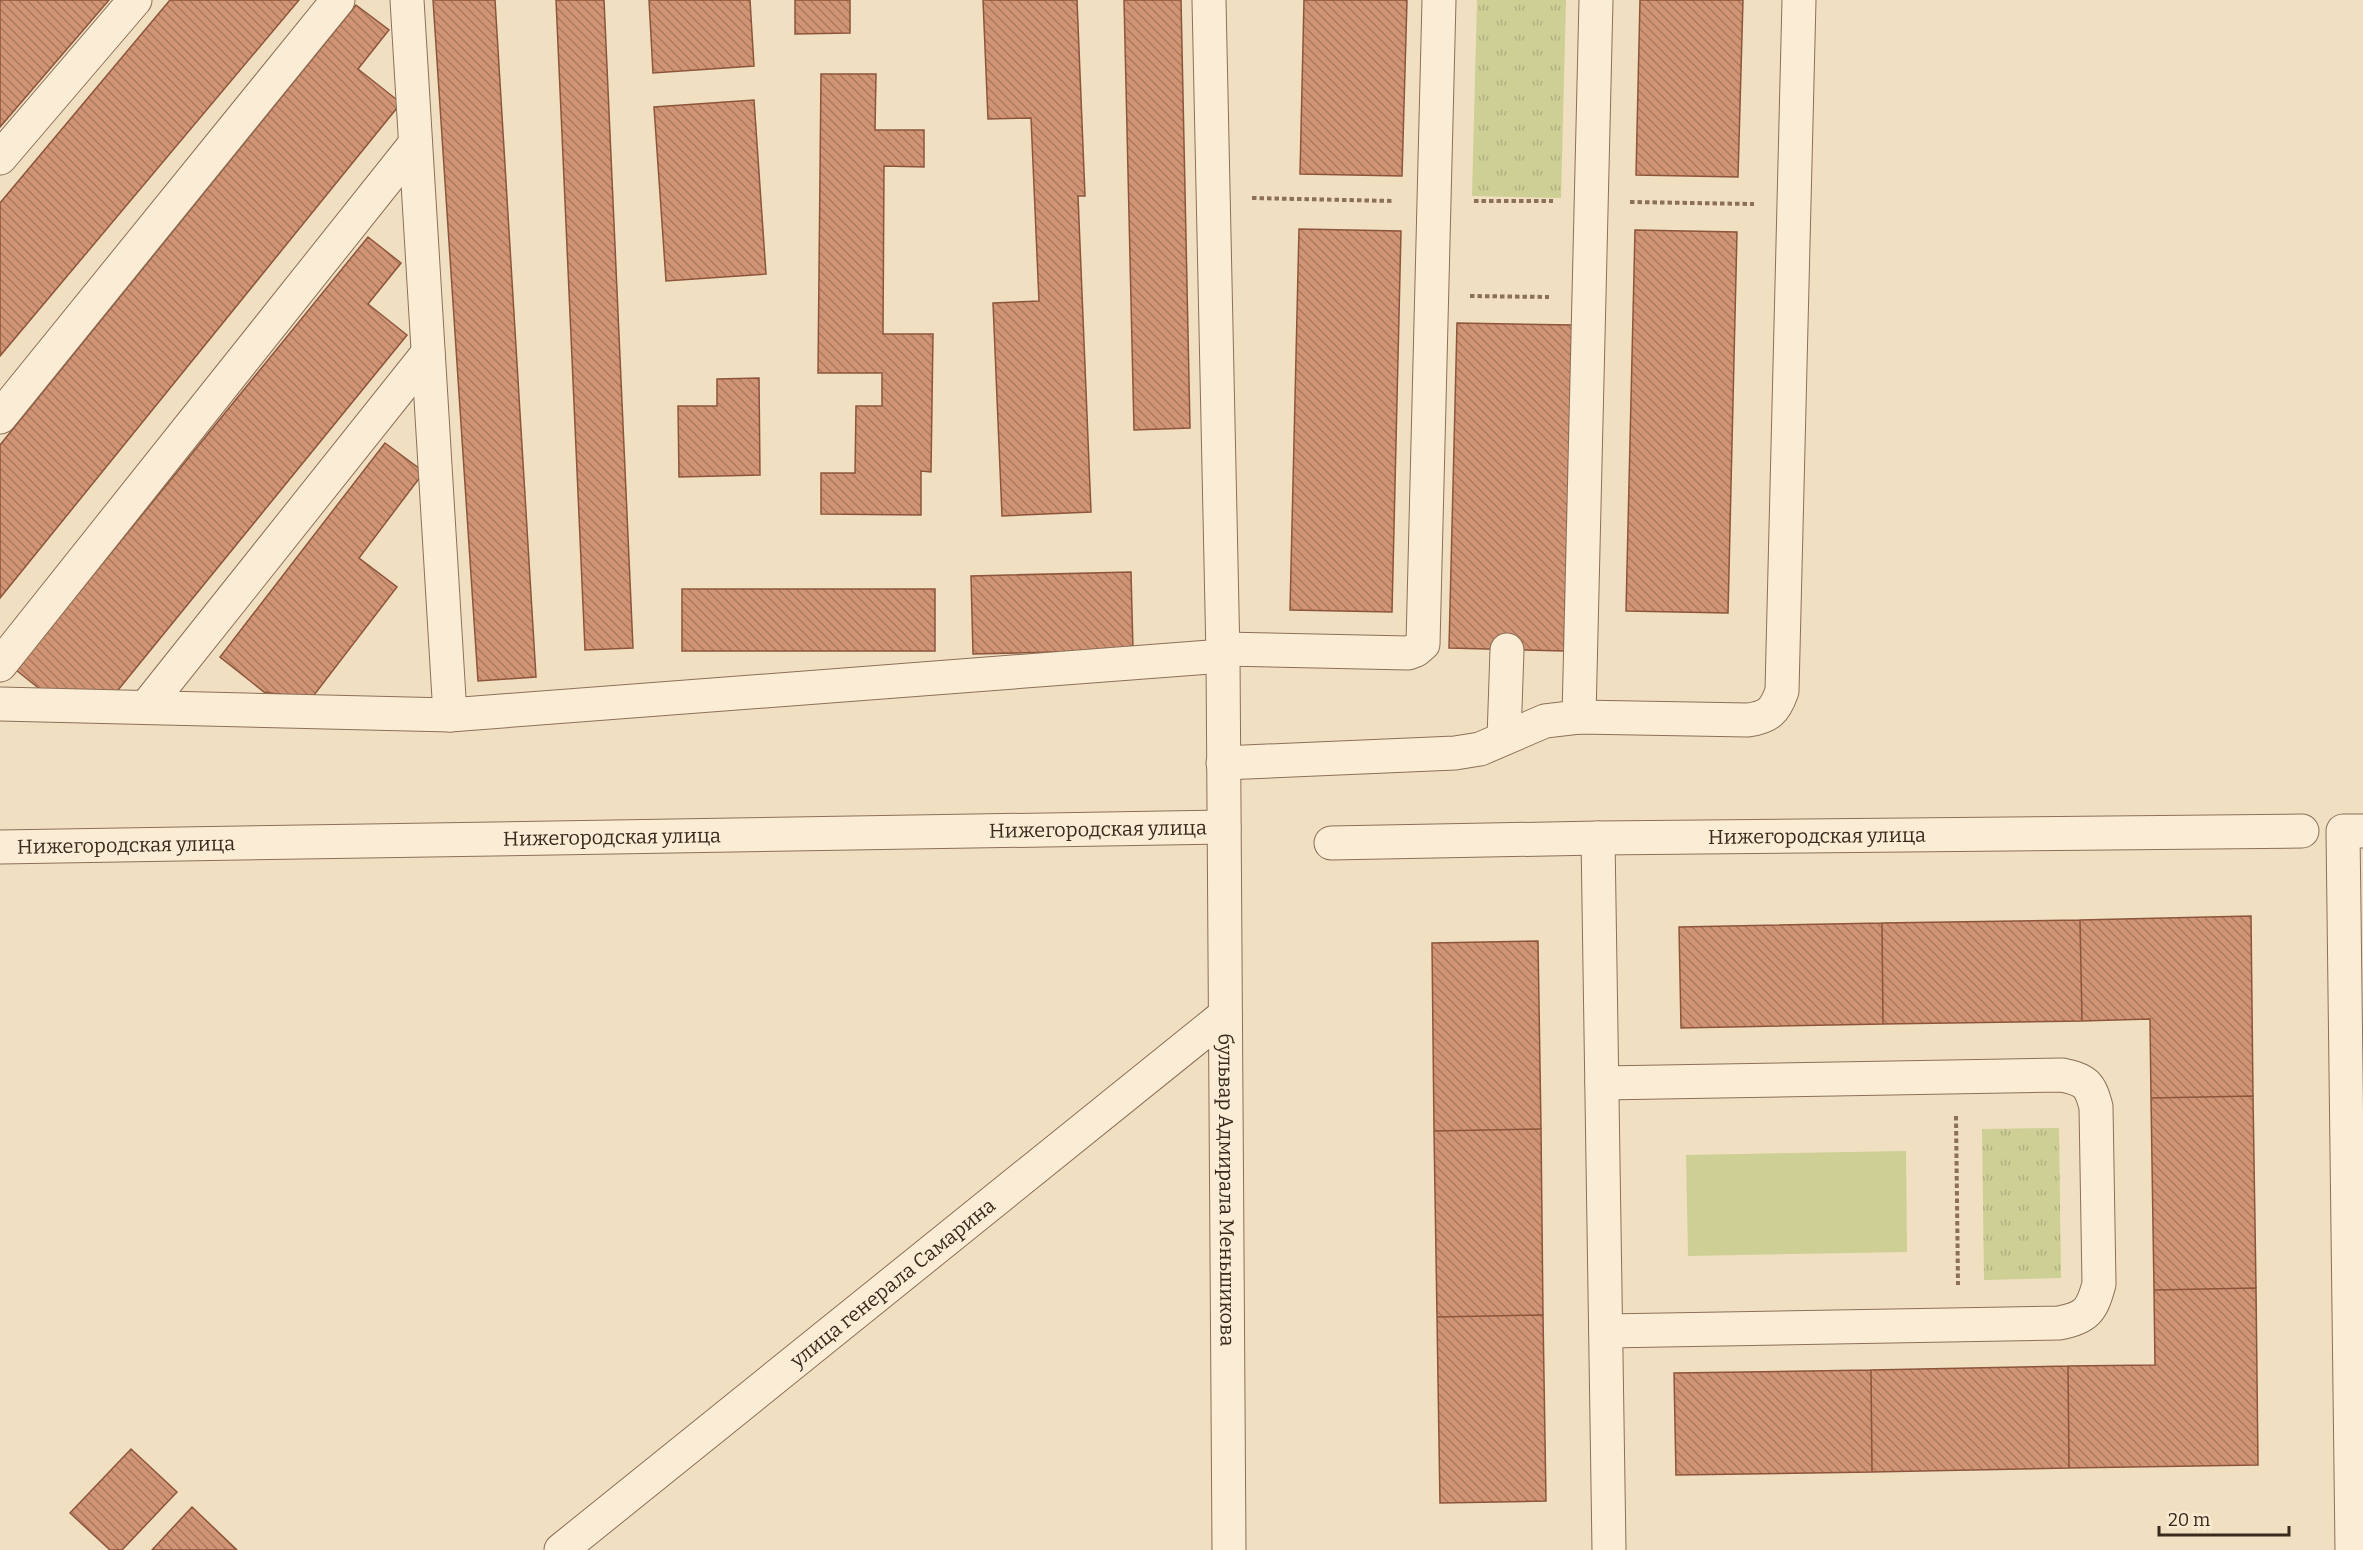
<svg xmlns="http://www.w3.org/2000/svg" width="2363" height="1550" font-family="Bitter,serif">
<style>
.green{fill:#cdcf95}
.park{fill:url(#park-tufts)}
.building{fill:url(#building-back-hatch);stroke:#8c563c;stroke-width:1.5}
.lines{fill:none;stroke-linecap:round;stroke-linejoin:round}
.minor-casing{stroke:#8c6f58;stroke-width:35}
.path{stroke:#8c6f58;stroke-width:4;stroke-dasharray:4.5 3;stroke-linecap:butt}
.minor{stroke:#fbedd5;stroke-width:33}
.labels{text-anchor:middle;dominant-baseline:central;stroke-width:4.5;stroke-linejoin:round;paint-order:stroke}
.street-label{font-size:20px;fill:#3a291d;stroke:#f8ead1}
</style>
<defs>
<pattern id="park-tufts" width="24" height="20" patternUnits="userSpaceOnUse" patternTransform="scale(1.5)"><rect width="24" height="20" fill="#cdcf95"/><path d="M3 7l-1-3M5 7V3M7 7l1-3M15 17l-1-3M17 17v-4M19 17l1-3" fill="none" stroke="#b1b280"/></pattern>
<pattern id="building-back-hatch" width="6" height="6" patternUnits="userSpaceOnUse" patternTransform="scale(1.5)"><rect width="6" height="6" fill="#d19475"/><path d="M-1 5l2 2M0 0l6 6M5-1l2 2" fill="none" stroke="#ab795f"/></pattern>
</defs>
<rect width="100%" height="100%" fill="#f1dfc1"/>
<path class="green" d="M 1906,1151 L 1907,1252 L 1688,1256 L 1686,1155 Z"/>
<path class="park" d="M 1477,0 L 1566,0 L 1561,198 L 1472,196 Z
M 2059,1128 L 2061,1278 L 1984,1280 L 1982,1129 Z"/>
<path class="building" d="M 0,0 L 109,0 L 0,127 Z
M 170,0 L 299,0 L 0,356 L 0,203 Z
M 433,0 L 495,0 L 536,677 L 478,681 Z
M 556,0 L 604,0 L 633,648 L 585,650 Z
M 649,0 L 750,0 L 754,66 L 653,73 Z
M 795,0 L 850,0 L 850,33 L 795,34 Z
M 983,0 L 1077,0 L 1085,196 L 1078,196 L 1091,512 L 1002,516 L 993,303 L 1039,301 L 1031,118 L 988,119 Z
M 1124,0 L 1181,0 L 1190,428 L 1134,430 Z
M 1304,0 L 1407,0 L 1402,176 L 1300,174 Z
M 1640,0 L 1743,0 L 1738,177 L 1636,175 Z
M 356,5 L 389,30 L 358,69 L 401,103 L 0,598 L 0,445 Z
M 821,74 L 876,74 L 875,130 L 924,130 L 924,167 L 884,166 L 883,334 L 933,334 L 931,472 L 921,471 L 921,515 L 821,514 L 821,473 L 855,473 L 856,406 L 882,406 L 882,373 L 818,373 Z
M 754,100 L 766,274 L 666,281 L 654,107 Z
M 1299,229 L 1401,231 L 1392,612 L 1290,610 Z
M 1635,230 L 1737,232 L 1728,613 L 1626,611 Z
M 368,237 L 401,263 L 368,304 L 407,335 L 114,695 L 51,698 L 16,670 Z
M 1457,323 L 1572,325 L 1564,651 L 1449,648 Z
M 759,378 L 760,475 L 679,477 L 678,406 L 717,406 L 717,379 Z
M 385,443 L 424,472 L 359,558 L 397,587 L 311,699 L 264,692 L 220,657 Z
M 1131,572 L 1133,650 L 973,654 L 971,576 Z
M 682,589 L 935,589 L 935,651 L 682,651 Z
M 2251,916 L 2253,1096 L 2151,1098 L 2150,1019 L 2082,1021 L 2080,920 Z
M 2080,920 L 2082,1021 L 1883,1024 L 1882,923 Z
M 1882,923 L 1883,1024 L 1681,1028 L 1679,927 Z
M 1538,941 L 1541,1129 L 1434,1131 L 1432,943 Z
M 2253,1096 L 2256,1288 L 2154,1290 L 2151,1098 Z
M 1541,1129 L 1543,1315 L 1437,1317 L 1434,1131 Z
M 2256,1288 L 2258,1465 L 2069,1468 L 2068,1366 L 2155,1365 L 2154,1290 Z
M 1543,1315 L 1546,1501 L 1440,1503 L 1437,1317 Z
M 2068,1366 L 2069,1468 L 1872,1472 L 1871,1370 Z
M 1871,1370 L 1872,1472 L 1676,1475 L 1674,1373 Z
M 131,1449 L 177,1492 L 122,1550 L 110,1550 L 70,1513 Z
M 192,1507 L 237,1550 L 152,1550 Z"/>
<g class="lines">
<g class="minor-casing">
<g id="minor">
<path d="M 407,0 L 450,715"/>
<path id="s1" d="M 1209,0 L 1223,656 L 1229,1550"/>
<path d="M 0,158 L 135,0"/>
<path d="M 0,417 L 338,0"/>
<path d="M 1223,649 L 1408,653 L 1416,650 L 1423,644 L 1439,0"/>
<path d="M 0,665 L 415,144"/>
<path d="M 0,704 L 450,715 L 1223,656"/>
<path d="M 146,707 L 428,353"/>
<path d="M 1579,717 L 1596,0"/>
<path d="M 1504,738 L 1507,650"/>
<path d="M 1223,763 L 1455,753 L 1480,749 L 1545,721 L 1579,717 L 1748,720 C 1769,717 1775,711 1782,691 L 1799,0"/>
<path d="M 1598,838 L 1609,1550"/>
<path id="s2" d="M 1331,843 L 1598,838 L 2302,831"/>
<path id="s3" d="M 0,847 L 1224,827"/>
<path d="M 1602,1083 L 2062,1075 C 2086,1080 2090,1084 2096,1107 L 2099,1284 C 2092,1310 2087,1318 2059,1323 L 1606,1331"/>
<path id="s4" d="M 561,1550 L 1225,1015"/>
<path d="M 2352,1550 L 2343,831 L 2363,831"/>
</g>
</g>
<path class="path" d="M 1252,198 L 1394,201
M 1474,201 L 1553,201
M 1630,202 L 1754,204
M 1470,296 L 1549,297
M 1956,1116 L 1958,1285"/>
<use href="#minor" class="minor"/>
</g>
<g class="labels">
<g class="street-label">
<text stroke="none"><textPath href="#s3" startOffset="1098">Нижегородская улица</textPath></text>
<text stroke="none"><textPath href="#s2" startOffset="486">Нижегородская улица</textPath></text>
<text stroke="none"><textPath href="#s3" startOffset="612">Нижегородская улица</textPath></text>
<text stroke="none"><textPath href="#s3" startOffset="126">Нижегородская улица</textPath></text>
<text stroke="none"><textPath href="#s1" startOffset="1190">бульвар Адмирала Меньшикова</textPath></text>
<text stroke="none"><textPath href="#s4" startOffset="426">улица генерала Самарина</textPath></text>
</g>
</g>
<path d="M2159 1526v9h130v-9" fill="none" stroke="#3a291d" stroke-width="3"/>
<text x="2168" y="1526" font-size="18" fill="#3a291d" stroke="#f8ead1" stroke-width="4.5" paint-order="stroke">20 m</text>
</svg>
